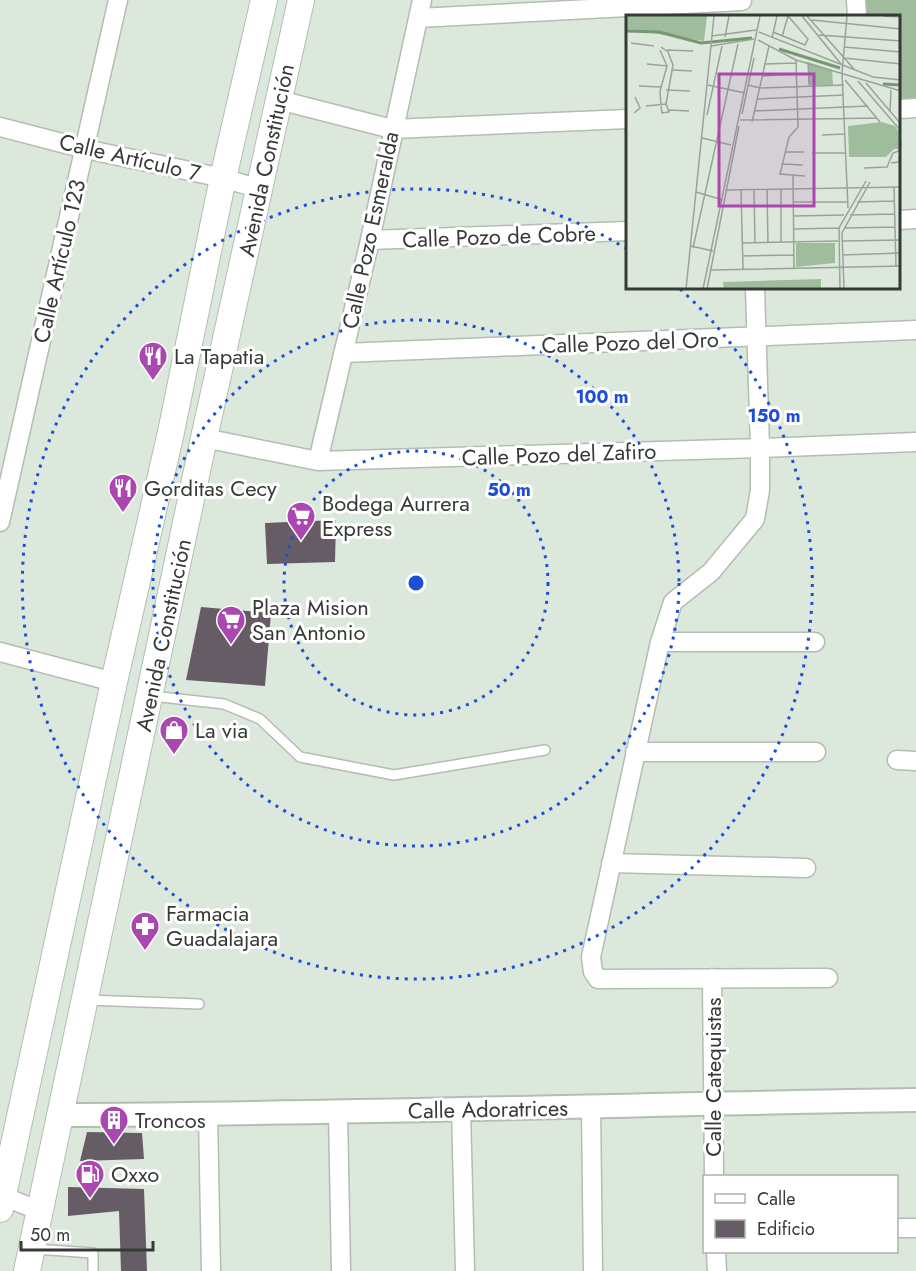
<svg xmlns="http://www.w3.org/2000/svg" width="916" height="1271" font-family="Jost,sans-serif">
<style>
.green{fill:#9fbd9c}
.building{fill:#655c65}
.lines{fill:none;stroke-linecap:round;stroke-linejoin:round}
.service-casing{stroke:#b3bdb2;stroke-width:12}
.minor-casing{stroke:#b3bdb2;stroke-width:21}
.tertiary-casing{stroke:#b3bdb2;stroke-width:26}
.secondary-casing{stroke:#b3bdb2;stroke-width:28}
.service{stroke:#fff;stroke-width:9}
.minor{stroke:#fff;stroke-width:18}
.tertiary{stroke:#fff;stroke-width:22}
.secondary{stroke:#fff;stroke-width:26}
.ring{fill:none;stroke:#1d4ed8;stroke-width:3;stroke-dasharray:3 6}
.labels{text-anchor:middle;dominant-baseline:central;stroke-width:6;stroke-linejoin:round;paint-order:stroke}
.street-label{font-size:22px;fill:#363a35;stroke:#fff}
.poi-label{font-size:22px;fill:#363a35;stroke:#fff;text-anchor:start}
.inset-river{fill:none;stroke:#779773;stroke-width:3}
.inset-road{fill:none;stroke:#9aa299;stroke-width:1.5}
.view{fill:#aa48af;fill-opacity:0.15;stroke:#aa48af;stroke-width:3}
.inset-edge{fill:none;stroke:#363a35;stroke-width:3}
.centre{fill:#1d4ed8;stroke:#fff;stroke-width:3}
.ring-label{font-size:18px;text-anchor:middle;font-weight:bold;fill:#1d4ed8;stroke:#fff;stroke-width:6;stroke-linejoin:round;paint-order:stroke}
</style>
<rect width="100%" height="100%" fill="#dde8dc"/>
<path class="green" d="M 858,0 L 916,0 L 916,107 L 900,107 L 900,16 L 859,16 Z"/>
<path class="building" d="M 336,520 L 335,562 L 267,564 L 265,523 Z
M 201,607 L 271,613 L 265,686 L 186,680 Z
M 87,1132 L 142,1133 L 144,1159 L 80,1161 Z
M 68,1187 L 144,1189 L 147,1271 L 121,1271 L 119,1211 L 68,1216 Z"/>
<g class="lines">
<g class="service-casing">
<path id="service" d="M 152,696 L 224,704 L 260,719 L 300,757 L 394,775 L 545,750
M 86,1000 L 199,1004
M 34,1249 L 93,1253 L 93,1271"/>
</g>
<g class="minor-casing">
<path id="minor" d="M 856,0 L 857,16
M 418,18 L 742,1
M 279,100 L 392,129 L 628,119
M 900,109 L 916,108
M 0,127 L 85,149 L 223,178 L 260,189
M 900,220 L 916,219
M 370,240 L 628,231
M 755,288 L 760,448 L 760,490 L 755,519 L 711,572 L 673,602 L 660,642 L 591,957 L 593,972 L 598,979 L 828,978
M 343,353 L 916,330
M 204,438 L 318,461 L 760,448 L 916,442
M 318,461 L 370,240 L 422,0
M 0,522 L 118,0
M 660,642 L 815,642
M 0,652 L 114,682
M 635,752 L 816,752
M 897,760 L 916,761
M 611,863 L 806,868
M 712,978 L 714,1176
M 591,1107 L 593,1271
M 461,1109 L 465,1271
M 338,1111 L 341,1271
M 208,1115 L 211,1271
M 0,1195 L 40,1211
M 896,1228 L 916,1228
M 716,1252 L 717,1271"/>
</g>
<g class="tertiary-casing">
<path id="tertiary" d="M 60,1115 C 346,1114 631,1104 916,1100"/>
</g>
<g class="secondary-casing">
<path id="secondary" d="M 0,1209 L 114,682 L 171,432 L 223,178 L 264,0
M 27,1271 L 204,438 L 301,0"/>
</g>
<use href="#service" class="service"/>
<use href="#minor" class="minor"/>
<use href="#tertiary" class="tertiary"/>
<use href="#secondary" class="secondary"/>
</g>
<g class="ring">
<circle cx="416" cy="583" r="132"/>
<circle cx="416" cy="583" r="263"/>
<path d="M680 289A395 395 0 1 1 625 248"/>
</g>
<defs>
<g id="restaurant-pin" transform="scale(1.5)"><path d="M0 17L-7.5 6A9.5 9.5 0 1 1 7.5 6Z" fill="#aa48af" stroke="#fff"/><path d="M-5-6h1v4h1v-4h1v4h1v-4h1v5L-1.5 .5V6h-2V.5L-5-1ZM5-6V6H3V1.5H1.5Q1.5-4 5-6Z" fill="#fff"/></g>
<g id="supermarket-pin" transform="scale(1.5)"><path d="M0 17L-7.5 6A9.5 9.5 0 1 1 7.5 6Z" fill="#aa48af" stroke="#fff"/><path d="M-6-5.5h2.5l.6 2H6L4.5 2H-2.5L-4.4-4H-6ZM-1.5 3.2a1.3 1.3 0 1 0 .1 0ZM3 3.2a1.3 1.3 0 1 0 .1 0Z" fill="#fff"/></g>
<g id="shop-pin" transform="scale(1.5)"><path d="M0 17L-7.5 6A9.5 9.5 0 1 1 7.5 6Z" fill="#aa48af" stroke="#fff"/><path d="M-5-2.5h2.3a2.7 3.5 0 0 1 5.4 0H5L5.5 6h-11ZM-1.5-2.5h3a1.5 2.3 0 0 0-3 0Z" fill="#fff"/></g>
<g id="pharmacy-pin" transform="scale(1.5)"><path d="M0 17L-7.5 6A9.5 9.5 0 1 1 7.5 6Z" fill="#aa48af" stroke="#fff"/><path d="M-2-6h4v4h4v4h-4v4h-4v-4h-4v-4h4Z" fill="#fff"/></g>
<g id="building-pin" transform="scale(1.5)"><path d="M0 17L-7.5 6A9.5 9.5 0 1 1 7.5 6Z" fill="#aa48af" stroke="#fff"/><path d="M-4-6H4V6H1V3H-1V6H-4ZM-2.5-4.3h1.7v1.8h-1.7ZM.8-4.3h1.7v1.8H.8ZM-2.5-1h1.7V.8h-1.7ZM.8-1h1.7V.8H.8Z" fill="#fff"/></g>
<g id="fuel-pin" transform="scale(1.5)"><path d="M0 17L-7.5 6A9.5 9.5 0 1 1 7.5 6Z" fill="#aa48af" stroke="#fff"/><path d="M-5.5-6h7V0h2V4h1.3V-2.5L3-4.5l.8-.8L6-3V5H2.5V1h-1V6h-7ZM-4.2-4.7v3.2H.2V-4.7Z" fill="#fff"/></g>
</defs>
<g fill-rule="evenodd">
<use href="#restaurant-pin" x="153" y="356"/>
<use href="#restaurant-pin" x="123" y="488"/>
<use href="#supermarket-pin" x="301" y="516"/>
<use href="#supermarket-pin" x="231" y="620"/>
<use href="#shop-pin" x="174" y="730"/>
<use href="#pharmacy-pin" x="145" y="926"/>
<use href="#building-pin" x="114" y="1120"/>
<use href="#fuel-pin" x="90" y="1174"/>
</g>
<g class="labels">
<g class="street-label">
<text transform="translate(130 157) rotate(13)">Calle Artículo 7</text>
<text transform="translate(266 160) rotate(-78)">Avenida Constitución</text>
<text transform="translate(370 230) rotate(-78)">Calle Pozo Esmeralda</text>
<text transform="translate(499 236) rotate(-2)">Calle Pozo de Cobre</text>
<text transform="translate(59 261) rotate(-77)">Calle Artículo 123</text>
<text transform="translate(630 342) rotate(-2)">Calle Pozo del Oro</text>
<text transform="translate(559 454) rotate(-2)">Calle Pozo del Zafiro</text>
<text transform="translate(163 635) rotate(-78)">Avenida Constitución</text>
<text transform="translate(713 1077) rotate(-90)">Calle Catequistas</text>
<text transform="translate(488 1109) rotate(-1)">Calle Adoratrices</text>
</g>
<g class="poi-label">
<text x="174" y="356">La Tapatia</text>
<text x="144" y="488">Gorditas Cecy</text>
<text x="322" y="503">Bodega Aurrera<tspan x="322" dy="25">Express</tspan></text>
<text x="252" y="607">Plaza Mision<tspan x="252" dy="25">San Antonio</tspan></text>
<text x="195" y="730">La via</text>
<text x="166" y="913">Farmacia<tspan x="166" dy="25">Guadalajara</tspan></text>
<text x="135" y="1120">Troncos</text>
<text x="111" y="1174">Oxxo</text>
</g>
</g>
<g transform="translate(626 15)">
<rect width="274" height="274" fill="#dde8dc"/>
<path d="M 0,1 L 81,1 L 78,26 L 0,14 ZM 182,47 L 206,55 L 207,70 L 183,70 ZM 256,107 L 269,111 L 274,118 L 274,134 L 268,134 L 260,142 L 223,142 L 222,111 ZM 170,228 L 209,228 L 209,248 L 170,252 ZM 195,264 L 195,274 L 98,274 L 97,267 Z" fill="#9fbd9c"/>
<path class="inset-river" d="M 0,16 L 33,17 L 75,28 L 126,23M 153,34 L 214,53M 257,69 L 275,70"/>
<path class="inset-road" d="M 176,1 L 215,49M 181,1 L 228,54M 221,1 L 216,58 L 222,193M 257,1 L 275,2M 186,5 L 275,14M 133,17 L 247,62 L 275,65M 147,17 L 179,30 L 182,24 L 162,1M 193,20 L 275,26M 86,21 L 130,15M 99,22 L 103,1M 156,22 L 162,1M 146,23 L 151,1M 132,25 L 170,45 L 275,76M 5,28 L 28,31M 85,31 L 128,24M 35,32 L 42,37 L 47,50 L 40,89M 218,32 L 275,37M 34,35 L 41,51 L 34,76 L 35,90M 41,35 L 67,36M 218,43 L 275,49M 170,45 L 172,112 L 163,122 L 154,159 L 179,161M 182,47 L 183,70M 21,49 L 41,51M 139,49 L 170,48M 47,55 L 66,56M 136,61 L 170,59M 219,65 L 254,107M 232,66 L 275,116M 240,68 L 275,109M 82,70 L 119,78M 122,70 L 134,73 L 218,70M 13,71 L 35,72M 40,75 L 64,76M 131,84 L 218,80M 20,91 L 40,89 L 43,97 L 36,98 L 35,91M 43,95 L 63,96M 129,96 L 242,91M 264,97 L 265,75M 8,98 L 14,93 L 9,82M 116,99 L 128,43M 81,100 L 96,31M 114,105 L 251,103M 126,107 L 143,31M 196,120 L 219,119M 76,123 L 105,130M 159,137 L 178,137M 186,138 L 220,138M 265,148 L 273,147 L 275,127M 157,149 L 177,150M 238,153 L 261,152 L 267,138 L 275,135M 167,161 L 168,253M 268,172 L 270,251M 155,174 L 155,228M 100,175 L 275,172M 115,175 L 117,254M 128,175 L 129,228M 141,175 L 142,228M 70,177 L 97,185M 167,187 L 222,187M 231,187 L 268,186M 224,200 L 269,199M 168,201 L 218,200M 218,213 L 269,212M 168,214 L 213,213M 216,226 L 275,225M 116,228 L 212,226M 65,231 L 87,236M 67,233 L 112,29M 216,240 L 275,238M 116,241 L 168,240M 85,255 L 275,251M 60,274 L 88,1M 77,274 L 134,1M 81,274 L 113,111M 214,274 L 213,213 L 240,166M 218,274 L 216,218 L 244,167"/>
<path class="view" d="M 93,59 L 188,59 L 188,191 L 93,191 Z"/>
<rect width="274" height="274" class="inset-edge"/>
</g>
<circle cx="416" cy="583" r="9" class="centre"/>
<g class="ring-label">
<text x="602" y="403">100 m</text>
<text x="774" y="422">150 m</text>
<text x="509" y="496">50 m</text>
</g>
<rect x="703" y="1175" width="195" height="78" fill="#ffffff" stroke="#afb0ae" stroke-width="1.5"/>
<rect x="715" y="1194" width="30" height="9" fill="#ffffff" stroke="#afb0ae" stroke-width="1.5"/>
<text x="757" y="1205" font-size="18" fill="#363a35">Calle</text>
<rect x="715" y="1220" width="30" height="18" fill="#655c65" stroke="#afb0ae" stroke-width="1.5"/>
<text x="757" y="1235" font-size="18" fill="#363a35">Edificio</text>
<path d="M21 1241v9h132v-9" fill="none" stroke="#363a35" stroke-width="3"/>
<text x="30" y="1241" font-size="18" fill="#363a35" stroke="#ffffff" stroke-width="4.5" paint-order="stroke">50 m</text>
</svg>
